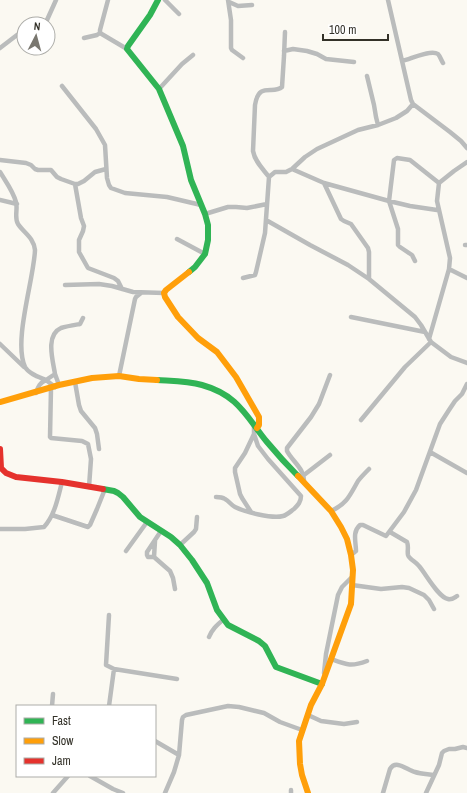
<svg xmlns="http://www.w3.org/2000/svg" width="467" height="793" font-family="'Archivo Narrow',sans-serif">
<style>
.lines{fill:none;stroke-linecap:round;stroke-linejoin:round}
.street{stroke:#babcbc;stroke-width:4.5}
.fast{stroke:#30b455;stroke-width:6}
.slow{stroke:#ff9f0a;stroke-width:6}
.jam{stroke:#e5322d;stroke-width:6}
</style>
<rect width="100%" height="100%" fill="#fbf9f2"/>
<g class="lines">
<path class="street" d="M 108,0 L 100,30 L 100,33 L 127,49
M 165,0 L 179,14
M 228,0 L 231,20 L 231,48 L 232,50 L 243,58
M 388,0 L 411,100 L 413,104 L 450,132 L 461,141 L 467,148
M 229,2 L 238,6 L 252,5
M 43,24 L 47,20 L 56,0
M 84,38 L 97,35 L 100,33
M 0,48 L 17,35 L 24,33
M 284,51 L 293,49 L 307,51 L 317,54 L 326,59 L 354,62
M 402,61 C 411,59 431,49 438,54 C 440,56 441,60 443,63
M 367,76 L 374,105 L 376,117 L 378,125
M 62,86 L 96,129 L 105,145 L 107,178 L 109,185 L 111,188 L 125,193 L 167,197 L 201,205
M 159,89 L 182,64 L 193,55
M 0,160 L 26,163 L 31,165 L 35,169 L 38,170 L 51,170 L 57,177 L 61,179 L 75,184 L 78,184 L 84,181 L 95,172 L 106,169
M 292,169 L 324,183 L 389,201 L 410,206 L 437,210
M 0,172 C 6,182 13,191 16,202 C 18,209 14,218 18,224 C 24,233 34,238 35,250 C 34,279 13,341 25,367 C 29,374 39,377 46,380 L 55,374 L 59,385
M 269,177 C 263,169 255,162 253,151 L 255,105 C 259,81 273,95 282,87 L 284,56 L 285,32
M 324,183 L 341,219 L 344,221 L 351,224 L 368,248 L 369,252 L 369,279
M 75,184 L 81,218 L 84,226 L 83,231 L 79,240 L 79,252 L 88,268 L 114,278 L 118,281 L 122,289
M 0,200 L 17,204
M 205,214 L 228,207 L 236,207 L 247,208 L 267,204
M 266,220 L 310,245 L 348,265 L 369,279 L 415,317 L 421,325 L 431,342 L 451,357 L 467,363
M 177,239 L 205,254
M 465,245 L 467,245
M 415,261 L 412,255 L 400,247 L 398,245 L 398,229 L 389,201 L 394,160 L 397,158 L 410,160 L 439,183
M 449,269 L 467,278
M 243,278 L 255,275 L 256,272 L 265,233 L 269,177 L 275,172 L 286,172 L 292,169 L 305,157 L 317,149 L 358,130 L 378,125 L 396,118 L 407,111 L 413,104
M 65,285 L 99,284 L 112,286 L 133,292 L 164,293
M 351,317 L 425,332
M 429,339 L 449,269 L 450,258 L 437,201 L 439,183 L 454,171 L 467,162
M 0,344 L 24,367
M 55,374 C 53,361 45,335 61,328 C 67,326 74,325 80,324 L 83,318
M 119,376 L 135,299 L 136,297 L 141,293
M 75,382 L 79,405 L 81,411 L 95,428 L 97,434 L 99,449
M 51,388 L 50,437 L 51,438 L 82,441 L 88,444 L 91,459 L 89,487
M 36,393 C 38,386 40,383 46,380 L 55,387
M 361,420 L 405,367 L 431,342
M 430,452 L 467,473
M 304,475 L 330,455
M 304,482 C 305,469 292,461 287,451 L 287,448 L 311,417 L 319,404 L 330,375
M 216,497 C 219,497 222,497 225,499 C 229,501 231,505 235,507 C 245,512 272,519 283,516 C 287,515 291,511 294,509 C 298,505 301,502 301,496 L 268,459 L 258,446 L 254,434 L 254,424
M 331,511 C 347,504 350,495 358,481 C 361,477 365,473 369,469
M 251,512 L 242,498 L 240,494 L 235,472 L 235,468 L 245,453 L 254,434
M 52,515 L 88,527 L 90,525 L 97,509 L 105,489
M 0,529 L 25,529 L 44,527 C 55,515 58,497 62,482
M 161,531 L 147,552 L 147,555 L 148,557 L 154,557 L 170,571 L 173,578 L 175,589
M 390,532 L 407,542 C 409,547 407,550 408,555 C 409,559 416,562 419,566 C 426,574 438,597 448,599 C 452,600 454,598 457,596
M 180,545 L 194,532 L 196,529 L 197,517
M 126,551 L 147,522
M 351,555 L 356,551 C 356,542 352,532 360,525 L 363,525 L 386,536 L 404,512 L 416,490 L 440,424 L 449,410 L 455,401 L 462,394 L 467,384
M 154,557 L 155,541
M 352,585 L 381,589 L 402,587 L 409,588 L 424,595 L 429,600 L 434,609
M 109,615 L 106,665 L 114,669 L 177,679
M 209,637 C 212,629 217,625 224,619
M 331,659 C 347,665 351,667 367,661
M 324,673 L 326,654 L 338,595 L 342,587 L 352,577
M 52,706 L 53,694
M 109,706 L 114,669
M 308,715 L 321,721 L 344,724 L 357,722
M 155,741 L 179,755
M 90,776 L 113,789 L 123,793
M 291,790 L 291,793
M 53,793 L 68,776
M 165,793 L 174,772 L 179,755 L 182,720 L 183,717 L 186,715 L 228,706 L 239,707 L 264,713 L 280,722 L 302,730
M 383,793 L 390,769 C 396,759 407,770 415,772 C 421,774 428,774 434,775
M 426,793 L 439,765 L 442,753 L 444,751 L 449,749 L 455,749 L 463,747 L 467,748"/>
<path class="fast" d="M 158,0 L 150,15 L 128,46 L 127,49 L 159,89 L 183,146 L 191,180 L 205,214 L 208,225 L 208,240 L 205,254 L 195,267 L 189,272
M 157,380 C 172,381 188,381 202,385 C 238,395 246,416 267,442 C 277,454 287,465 298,476
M 103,489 L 114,491 L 118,493 L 123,497 L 140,517 L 171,537 L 180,545 L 192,560 L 207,583 L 217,610 L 228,625 L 259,641 L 265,646 L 276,667 L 322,684"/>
<path class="slow" d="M 189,272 L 166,290 L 164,293 L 165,297 L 178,317 L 198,338 L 217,352 L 236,377 L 259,417 L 259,425 L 257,428
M 0,402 L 59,385 L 92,378 L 119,376 L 139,379 L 157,380
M 298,476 L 331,511 L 341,527 L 347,539 L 351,555 L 353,570 L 351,604 L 322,684 L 311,705 L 299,741 L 300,764 L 302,775 L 308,793"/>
<path class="jam" d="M 0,449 L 1,468 L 6,473 L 16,477 L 62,482 L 103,489"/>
</g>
<rect x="16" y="705" width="140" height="72" fill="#ffffff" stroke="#adada9"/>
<rect x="24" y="718" width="20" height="6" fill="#30b455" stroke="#adada9"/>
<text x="52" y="725" font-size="12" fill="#333128">Fast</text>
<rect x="24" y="738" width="20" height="6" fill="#ff9f0a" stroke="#adada9"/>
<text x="52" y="745" font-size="12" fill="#333128">Slow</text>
<rect x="24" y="758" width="20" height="6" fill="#e5322d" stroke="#adada9"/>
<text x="52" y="765" font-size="12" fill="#333128">Jam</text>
<g transform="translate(36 36) rotate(6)"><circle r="19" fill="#ffffff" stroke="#adada9"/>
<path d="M0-3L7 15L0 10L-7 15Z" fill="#79776f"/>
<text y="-6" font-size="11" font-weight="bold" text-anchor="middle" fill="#333128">N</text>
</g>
<path d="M323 34v6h65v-6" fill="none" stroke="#333128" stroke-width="2"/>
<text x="329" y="34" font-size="12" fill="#333128" stroke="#ffffff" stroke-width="3" paint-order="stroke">100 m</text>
</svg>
